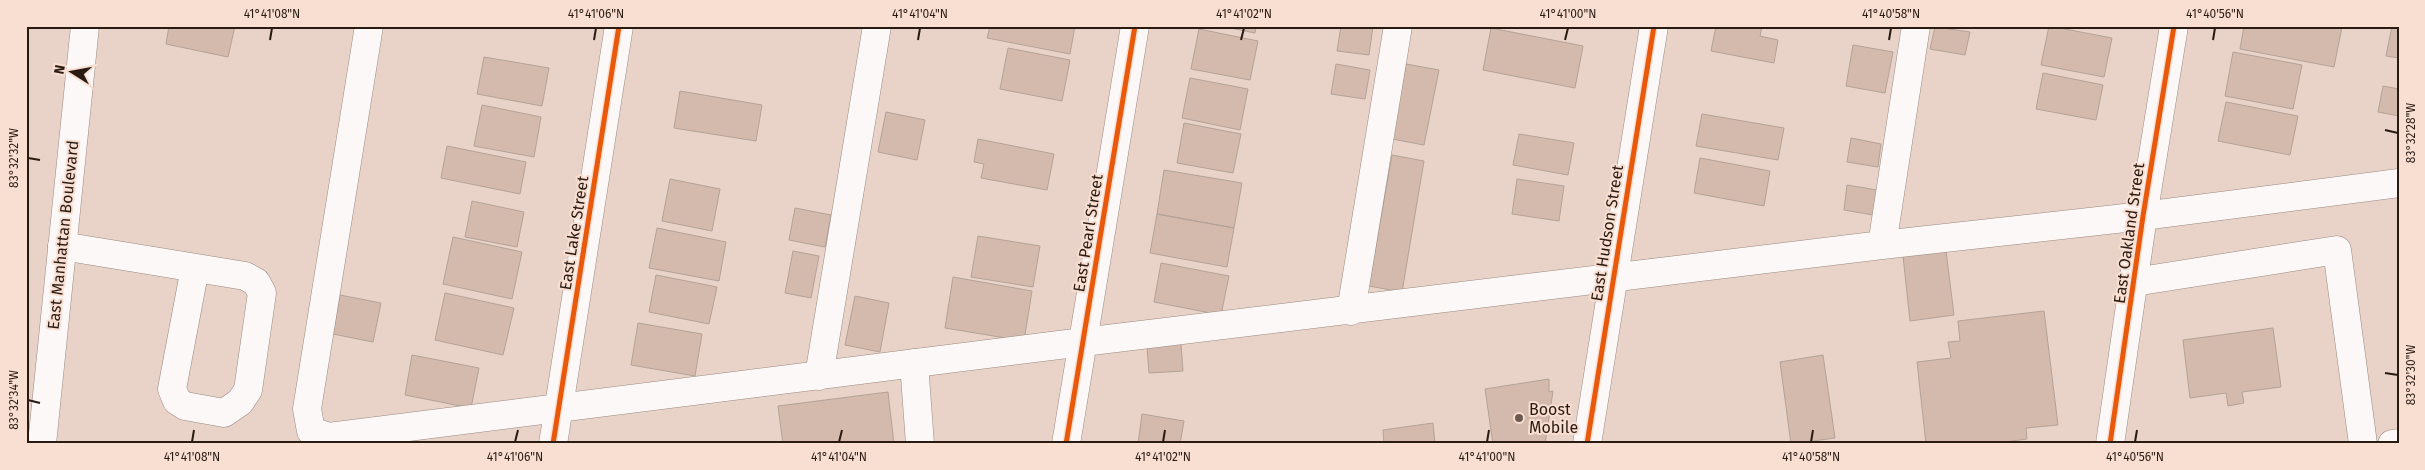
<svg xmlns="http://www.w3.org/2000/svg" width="2425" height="470" font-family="'Fira Sans',sans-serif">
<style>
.building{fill:#d4baad;stroke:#b3a299}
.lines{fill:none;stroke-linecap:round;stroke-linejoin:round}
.minor-casing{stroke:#9a8981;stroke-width:29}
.major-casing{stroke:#9a8981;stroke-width:29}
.minor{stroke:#fcf8f7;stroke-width:28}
.major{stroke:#fcf8f7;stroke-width:28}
.cycleway-casing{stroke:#f9dfd2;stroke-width:8}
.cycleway{stroke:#e8590c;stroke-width:5}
.ticks{fill:none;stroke:#291a12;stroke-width:2}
.poi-dot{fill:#6c5a51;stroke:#f9dfd2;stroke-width:2}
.labels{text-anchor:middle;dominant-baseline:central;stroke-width:4;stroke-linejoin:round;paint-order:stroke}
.street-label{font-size:16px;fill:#291a12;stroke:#f9dfd2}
.poi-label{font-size:16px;fill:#291a12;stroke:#f9dfd2;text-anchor:start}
.neatline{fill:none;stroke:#291a12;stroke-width:2}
.ticks-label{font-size:12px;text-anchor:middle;fill:#291a12}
</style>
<rect width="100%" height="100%" fill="#e9d2c7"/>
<path class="building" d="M 169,26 L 235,26 L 228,57 L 166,44 Z
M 990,26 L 1075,26 L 1070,54 L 987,38 Z
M 1221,26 L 1256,26 L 1255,33 Z
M 1341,26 L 1373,26 L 1369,55 L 1337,51 Z
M 1716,26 L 1762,26 L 1760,36 L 1778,40 L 1774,63 L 1711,51 Z
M 2049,26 L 2112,38 L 2104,77 L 2041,65 Z
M 2244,26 L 2342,27 L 2334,67 L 2240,49 Z
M 2392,26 L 2399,26 L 2399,58 L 2386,56 Z
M 1935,27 L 1970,32 L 1965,55 L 1930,49 Z
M 1491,28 L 1583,46 L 1575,88 L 1483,70 Z
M 1199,29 L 1258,41 L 1250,80 L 1191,69 Z
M 1853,45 L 1893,52 L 1885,93 L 1846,86 Z
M 1008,48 L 1070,60 L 1062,101 L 1000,89 Z
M 2233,52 L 2302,65 L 2293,109 L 2225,96 Z
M 484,57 L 549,68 L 542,106 L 477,94 Z
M 1336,64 L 1370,70 L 1365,99 L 1331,94 Z
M 1406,64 L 1439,70 L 1424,145 L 1392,139 Z
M 2043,73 L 2103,85 L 2096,120 L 2036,109 Z
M 1190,78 L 1248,89 L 1240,130 L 1182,118 Z
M 2383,86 L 2399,89 L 2399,116 L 2378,112 Z
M 680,91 L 762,105 L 756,141 L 674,128 Z
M 2226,102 L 2298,116 L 2290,155 L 2218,141 Z
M 482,105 L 541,117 L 534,157 L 474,146 Z
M 886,112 L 925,120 L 917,160 L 878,152 Z
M 1702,114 L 1784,128 L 1778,160 L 1696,146 Z
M 1184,123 L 1241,134 L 1233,173 L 1177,163 Z
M 1519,134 L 1574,143 L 1568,175 L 1513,165 Z
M 1851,138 L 1881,144 L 1878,167 L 1847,162 Z
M 978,139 L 1054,154 L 1047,190 L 981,178 L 984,164 L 974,162 Z
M 447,146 L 526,162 L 520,194 L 441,178 Z
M 1392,155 L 1424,161 L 1402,292 L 1369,286 Z
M 1700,158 L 1770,171 L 1764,206 L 1694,193 Z
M 1164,170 L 1242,183 L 1234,228 L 1157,214 Z
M 670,179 L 720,189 L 712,231 L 662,221 Z
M 1517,179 L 1564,186 L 1559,221 L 1512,214 Z
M 1847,185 L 1877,190 L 1873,215 L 1844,210 Z
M 472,201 L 524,212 L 517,247 L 465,237 Z
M 795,208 L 831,215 L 825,247 L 789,240 Z
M 1157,214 L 1234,228 L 1227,267 L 1150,253 Z
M 657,228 L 726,242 L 719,281 L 649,268 Z
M 978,236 L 1040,246 L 1033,287 L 971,277 Z
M 453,237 L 522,252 L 512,299 L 443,284 Z
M 793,251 L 819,256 L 811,298 L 785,293 Z
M 1946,251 L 1954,315 L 1910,321 L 1903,256 Z
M 1161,263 L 1229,276 L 1221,315 L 1154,302 Z
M 656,275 L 717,287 L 709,324 L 649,312 Z
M 953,277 L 1032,291 L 1024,341 L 945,328 Z
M 445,293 L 514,308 L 503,355 L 435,340 Z
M 340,295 L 381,303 L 373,342 L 333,334 Z
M 855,296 L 889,303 L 880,352 L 845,345 Z
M 2044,311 L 2058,425 L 2026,428 L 2027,439 L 1990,444 L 1926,444 L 1917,362 L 1951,358 L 1948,342 L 1960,341 L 1958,321 Z
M 638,323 L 702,334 L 695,376 L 631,365 Z
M 2273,328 L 2281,387 L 2242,392 L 2244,403 L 2228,406 L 2226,393 L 2190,398 L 2183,340 Z
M 1181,344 L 1183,371 L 1149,373 L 1147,347 Z
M 412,355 L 479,368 L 471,408 L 405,395 Z
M 1823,355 L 1835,438 L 1791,444 L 1780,362 Z
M 1549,379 L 1549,392 L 1553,391 L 1545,444 L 1493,444 L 1485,389 Z
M 888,392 L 894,444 L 783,444 L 778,406 Z
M 1142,414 L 1184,421 L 1180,444 L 1138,444 Z
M 1433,423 L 1435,444 L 1384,444 L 1383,430 Z"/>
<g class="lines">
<g class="minor-casing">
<path id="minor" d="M 369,26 L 307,409 L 311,431 L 329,437 L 1083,342 L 1882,245 L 2143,216 L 2399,183
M 1882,245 L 1916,26
M 62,246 L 245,276 L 256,282 L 262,293 L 248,390 L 240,402 L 224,413 L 185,406 L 177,401 L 172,389 L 195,268
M 2134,282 L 2337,250 L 2363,444
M 1351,311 L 1398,26
M 914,363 L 920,444
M 819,376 L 877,26
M 553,444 L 619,26
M 1066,444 L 1135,26
M 1587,444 L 1654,26
M 2110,444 L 2143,216 L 2174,26"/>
</g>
<g class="major-casing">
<path id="major" d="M 42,444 L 85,26
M 2392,444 L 2399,443"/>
</g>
<use href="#minor" class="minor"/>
<use href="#major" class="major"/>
<g class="cycleway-casing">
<path id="cycleway" d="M 553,444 L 619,26
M 1066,444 L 1135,26
M 1587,444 L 1654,26
M 2110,444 L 2143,216 L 2174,26"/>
</g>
<use href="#cycleway" class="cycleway"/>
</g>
<path class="ticks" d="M 270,40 L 272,28M 594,40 L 596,28M 918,40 L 920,28M 1241,40 L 1244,28M 1565,40 L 1568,28M 1889,40 L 1891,28M 2213,40 L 2215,28M 2385,130 L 2398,133M 28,158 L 40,160M 2385,373 L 2398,375M 28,400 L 40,403M 192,442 L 194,430M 515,442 L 518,430M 839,442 L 842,430M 1163,442 L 1165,430M 1487,442 L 1489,430M 1811,442 L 1813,430M 2135,442 L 2137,430"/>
<circle class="poi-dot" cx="1519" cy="418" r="5"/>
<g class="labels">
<g class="street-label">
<text transform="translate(574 233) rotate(-81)">East Lake Street</text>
<text transform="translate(1088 233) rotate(-81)">East Pearl Street</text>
<text transform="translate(1607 233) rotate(-81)">East Hudson Street</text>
<text transform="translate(2129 233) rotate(-82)">East Oakland Street</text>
<text transform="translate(63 235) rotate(-84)">East Manhattan Boulevard</text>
</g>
<g class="poi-label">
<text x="1529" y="409">Boost<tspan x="1529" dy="18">Mobile</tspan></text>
</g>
</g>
<rect width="2425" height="470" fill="none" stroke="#f9dfd2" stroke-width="55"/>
<g transform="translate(72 72) rotate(281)" stroke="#f9dfd2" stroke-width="4" paint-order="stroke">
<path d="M0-4L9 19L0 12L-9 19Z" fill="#291a12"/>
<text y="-8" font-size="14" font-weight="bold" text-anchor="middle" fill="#291a12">N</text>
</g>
<rect x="28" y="28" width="2370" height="414" class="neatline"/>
<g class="ticks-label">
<text x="272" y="18">41°41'08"N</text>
<text x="596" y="18">41°41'06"N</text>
<text x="920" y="18">41°41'04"N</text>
<text x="1244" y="18">41°41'02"N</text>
<text x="1568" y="18">41°41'00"N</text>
<text x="1891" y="18">41°40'58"N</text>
<text x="2215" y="18">41°40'56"N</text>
<text transform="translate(2411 133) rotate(-90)" y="4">83°32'28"W</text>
<text transform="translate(14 158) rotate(-90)" y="4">83°32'32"W</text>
<text transform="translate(2411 375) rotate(-90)" y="4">83°32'30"W</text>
<text transform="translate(14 400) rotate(-90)" y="4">83°32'34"W</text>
<text x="192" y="461">41°41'08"N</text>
<text x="515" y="461">41°41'06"N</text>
<text x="839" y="461">41°41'04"N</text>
<text x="1163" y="461">41°41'02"N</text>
<text x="1487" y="461">41°41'00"N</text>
<text x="1811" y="461">41°40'58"N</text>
<text x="2135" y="461">41°40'56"N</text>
</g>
</svg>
